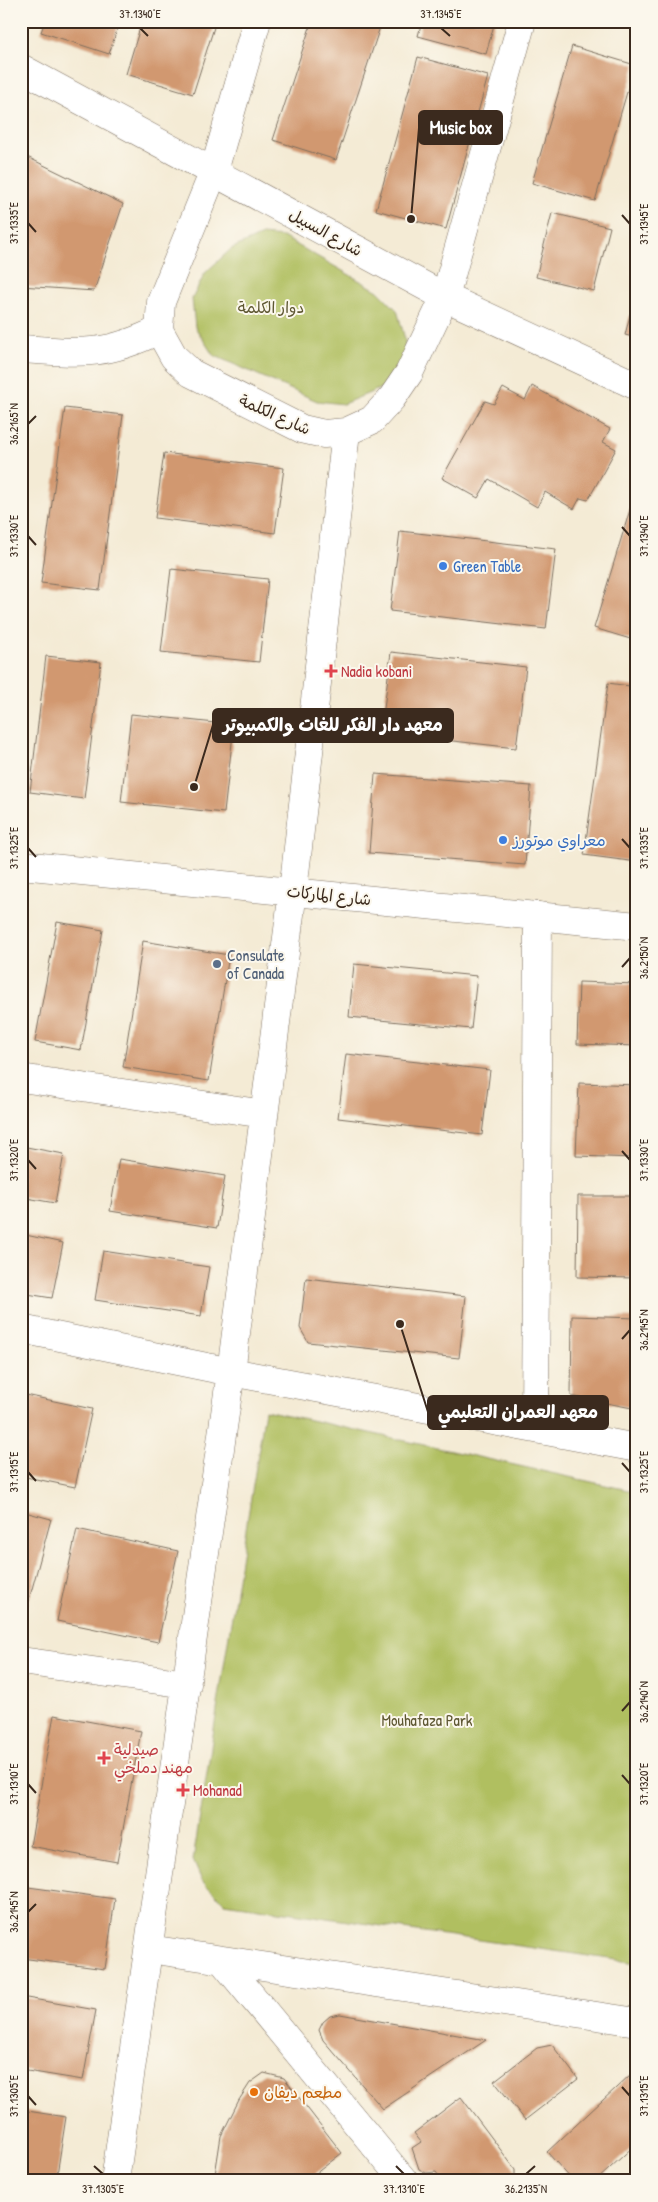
<svg xmlns="http://www.w3.org/2000/svg" width="658" height="2202" font-family="'Patrick Hand','Playpen Sans Arabic',sans-serif">
<style>
.green{fill:#b0bf61;stroke:#767440}
.building{fill:#d19870}
.lines{fill:none;stroke-linecap:round;stroke-linejoin:round}
.street-casing{stroke:#7c6e5e;stroke-width:29}
.secondary-casing{stroke:#7c6e5e;stroke-width:29}
.street{stroke:#fff;stroke-width:28}
.secondary{stroke:#fff;stroke-width:28}
.ticks{fill:none;stroke:#3b2a1e;stroke-width:2}
.shop-dot{fill:#3f7fe0;stroke:#fbf7ec;stroke-width:2}
.health-dot{fill:#e0444e;stroke:#fbf7ec;stroke-width:2}
.service-dot{fill:#5c6f8a;stroke:#fbf7ec;stroke-width:2}
.food-dot{fill:#e8710a;stroke:#fbf7ec;stroke-width:2}
.labels{text-anchor:middle;dominant-baseline:central;stroke-width:4;stroke-linejoin:round;paint-order:stroke}
.street-label{font-size:16px;fill:#3b2a1e;stroke:#fbf7ec}
.park-label{font-size:16px;fill:#5e5732;stroke:#fbf7ec}
.shop-label{font-size:16px;fill:#366cbe;stroke:#fbf7ec;text-anchor:start}
.health-label{font-size:16px;fill:#be3a42;stroke:#fbf7ec;text-anchor:start}
.service-label{font-size:16px;fill:#4e5e75;stroke:#fbf7ec;text-anchor:start}
.food-label{font-size:16px;fill:#c56008;stroke:#fbf7ec;text-anchor:start}
.leader{fill:none;stroke:#3b2a1e;stroke-width:2}
.callout-dot{fill:#3b2a1e;stroke:#fbf7ec;stroke-width:2}
.callout{fill:#3b2a1e;stroke:#3b2a1e;stroke-width:2}
.callout-label{font-size:18px;text-anchor:middle;font-weight:bold;fill:#fff}
.neatline{fill:none;stroke:#3b2a1e;stroke-width:2}
.ticks-label{font-size:12px;text-anchor:middle;fill:#3b2a1e}
</style>
<rect width="100%" height="100%" fill="#fbf7ec"/>
<filter id="ink" filterUnits="userSpaceOnUse"><feTurbulence type="fractalNoise" baseFrequency=".02" numOctaves="2"/><feDisplacementMap in="SourceGraphic" scale="10" xChannelSelector="R" yChannelSelector="G"/><feConvolveMatrix kernelMatrix="1 2 1 2 8 2 1 2 1" color-interpolation-filters="sRGB"/></filter>
<filter id="wash" filterUnits="userSpaceOnUse"><feTurbulence type="fractalNoise" baseFrequency=".0096" numOctaves="4" result="noise"/><feDisplacementMap in="SourceGraphic" scale="20" xChannelSelector="R" yChannelSelector="G"/><feGaussianBlur stdDeviation="1.12" result="paint"/><feColorMatrix in="noise" values="0 0 0 0 0 0 0 0 0 0 0 0 0 0 0 0 0 1.4 0 .05"/><feComposite in="paint" operator="in"/></filter>
<g filter="url(#wash)">
<rect width="100%" height="100%" fill="#f4ebd5"/>
<path class="green" d="M 262,235 L 283,237 L 378,291 L 397,310 L 405,339 L 406,366 L 384,387 L 343,404 L 317,401 L 213,355 L 195,327 L 192,299 L 205,273 L 231,249 Z
M 265,1410 L 637,1492 L 637,1963 L 224,1903 L 202,1881 L 193,1860 Z"/>
<g id="blocks">
<path class="building" d="M 45,21 L 120,21 L 109,54 L 41,32 Z
M 142,21 L 216,21 L 193,94 L 126,74 Z
M 312,21 L 382,21 L 336,160 L 273,140 Z
M 422,21 L 495,21 L 486,54 L 418,36 Z
M 572,46 L 635,65 L 595,201 L 532,183 Z
M 418,57 L 488,76 L 446,229 L 376,210 Z
M 21,154 L 123,204 L 94,291 L 21,286 Z
M 552,213 L 610,227 L 594,291 L 536,277 Z
M 636,291 L 637,291 L 637,338 L 625,335 Z
M 532,386 L 610,429 L 603,442 L 616,449 L 588,500 L 580,498 L 574,509 L 545,492 L 537,507 L 489,479 L 478,498 L 442,478 L 485,401 L 494,404 L 503,388 L 525,400 Z
M 65,408 L 123,415 L 100,590 L 41,583 Z
M 164,453 L 284,468 L 275,533 L 155,518 Z
M 636,490 L 637,490 L 637,641 L 594,628 Z
M 400,531 L 556,549 L 546,629 L 390,611 Z
M 171,569 L 268,579 L 259,662 L 161,652 Z
M 391,652 L 526,667 L 516,748 L 381,733 Z
M 46,656 L 101,662 L 84,799 L 30,792 Z
M 608,683 L 637,687 L 637,862 L 584,855 Z
M 131,714 L 234,725 L 224,813 L 121,802 Z
M 375,774 L 531,786 L 525,865 L 369,853 Z
M 57,922 L 103,930 L 81,1050 L 35,1042 Z
M 143,941 L 229,955 L 209,1081 L 123,1067 Z
M 354,964 L 477,976 L 471,1029 L 349,1017 Z
M 579,982 L 637,984 L 637,1046 L 577,1044 Z
M 346,1054 L 490,1070 L 482,1135 L 338,1118 Z
M 579,1083 L 637,1085 L 637,1158 L 576,1156 Z
M 21,1146 L 64,1154 L 55,1203 L 21,1197 Z
M 119,1159 L 225,1176 L 217,1228 L 110,1211 Z
M 578,1196 L 637,1196 L 637,1278 L 577,1277 Z
M 21,1234 L 63,1243 L 52,1298 L 21,1293 Z
M 103,1251 L 209,1267 L 201,1316 L 95,1300 Z
M 306,1278 L 466,1296 L 459,1358 L 308,1342 L 300,1328 Z
M 572,1316 L 637,1318 L 637,1409 L 571,1396 Z
M 21,1394 L 92,1409 L 75,1487 L 21,1476 Z
M 21,1511 L 51,1519 L 26,1611 L 21,1610 Z
M 77,1529 L 178,1551 L 158,1642 L 57,1621 Z
M 54,1715 L 141,1731 L 117,1862 L 30,1846 Z
M 21,1886 L 115,1899 L 105,1969 L 21,1958 Z
M 21,1997 L 96,2010 L 83,2080 L 21,2070 Z
M 340,2014 L 486,2040 L 383,2109 L 323,2040 L 319,2030 L 323,2022 L 330,2016 Z
M 552,2045 L 578,2079 L 525,2120 L 494,2081 L 537,2048 Z
M 264,2073 L 284,2078 L 342,2153 L 306,2181 L 214,2181 L 221,2136 L 239,2100 L 250,2083 Z
M 630,2075 L 637,2083 L 637,2143 L 596,2181 L 573,2181 L 547,2152 Z
M 461,2097 L 515,2169 L 515,2181 L 443,2181 L 436,2172 L 426,2173 L 419,2169 L 412,2148 L 421,2142 L 414,2133 Z
M 21,2110 L 66,2117 L 56,2181 L 21,2181 Z"/>
</g>
</g>
<g filter="url(#ink)">
<use href="#blocks" fill-opacity="0" stroke="#7c6e5e" stroke-width="1"/>
<g class="lines">
<g class="street-casing">
<path id="street" d="M 257,21 L 214,171 L 161,302 L 159,330 L 174,357 L 191,373 L 302,429 L 324,434 L 346,432 L 372,420 L 392,398 L 409,373 L 445,297 L 522,21
M 21,349 C 80,353 104,357 159,330
M 21,1078 L 264,1114
M 21,1329 L 231,1372 L 637,1448
M 535,1428 L 538,916
M 21,1661 L 187,1684
M 149,1949 L 637,2022
M 222,1960 L 404,2181
M 115,2181 L 231,1372 L 293,891 L 346,432"/>
</g>
<g class="secondary-casing">
<path id="secondary" d="M 21,68 L 445,297 L 637,386
M 21,865 L 637,926"/>
</g>
<use href="#street" class="street"/>
<use href="#secondary" class="secondary"/>
</g>
</g>
<path class="ticks" d="M 140,28 L 148,36M 441,28 L 450,36M 622,215 L 630,224M 28,223 L 36,232M 28,424 L 36,416M 622,527 L 630,536M 28,536 L 36,545M 622,839 L 630,848M 28,848 L 36,857M 622,967 L 630,958M 622,1151 L 630,1160M 28,1160 L 36,1169M 622,1339 L 630,1330M 622,1463 L 630,1472M 28,1472 L 36,1481M 622,1711 L 630,1702M 622,1775 L 630,1784M 28,1784 L 36,1793M 28,1912 L 36,1904M 622,2087 L 630,2096M 28,2096 L 36,2105M 94,2166 L 103,2174M 396,2166 L 404,2174M 526,2174 L 535,2166"/>
<g class="shop-dot">
<circle cx="443" cy="566" r="5"/>
<circle cx="503" cy="840" r="5"/>
</g>
<g class="health-dot">
<path d="M328.5 663.5h5v5h5v5h-5v5h-5v-5h-5v-5h5z"/>
<path d="M101.5 1750.5h5v5h5v5h-5v5h-5v-5h-5v-5h5z"/>
<path d="M180.5 1782.5h5v5h5v5h-5v5h-5v-5h-5v-5h5z"/>
</g>
<circle class="service-dot" cx="217" cy="964" r="5"/>
<circle class="food-dot" cx="254" cy="2092" r="5"/>
<g class="labels">
<g class="street-label">
<text transform="translate(326 232) rotate(29)">شارع السبيل</text>
<text transform="translate(275 414) rotate(24)">شارع الكلمة</text>
<text transform="translate(329 895) rotate(6)">شارع الماركات</text>
</g>
<g class="park-label">
<text x="271" y="307">دوار الكلمة</text>
<text x="427" y="1720">Mouhafaza Park</text>
</g>
<g class="shop-label">
<text x="453" y="566">Green Table</text>
<text x="513" y="840">معراوي موتورز</text>
</g>
<g class="health-label">
<text x="341" y="671">Nadia kobani</text>
<text x="114" y="1749">صيدلية<tspan x="114" dy="18">مهند دملخي</tspan></text>
<text x="193" y="1790">Mohanad</text>
</g>
<g class="service-label">
<text x="227" y="955">Consulate<tspan x="227" dy="18">of Canada</tspan></text>
</g>
<g class="food-label">
<text x="264" y="2092">مطعم ديفان</text>
</g>
</g>
<path class="leader" d="M411 219L419 128M194 787L213 725M400 1324L428 1412"/>
<g class="callout-dot">
<circle cx="411" cy="219" r="5"/>
<circle cx="194" cy="787" r="5"/>
<circle cx="400" cy="1324" r="5"/>
</g>
<g class="callout">
<rect x="419" y="111" width="83" height="33" rx="5"/>
<rect x="213" y="709" width="240" height="33" rx="5"/>
<rect x="428" y="1396" width="180" height="33" rx="5"/>
</g>
<g class="callout-label">
<text x="461" y="134">Music box</text>
<text x="333" y="731">معهد دار الفكر للغات والكمبيوتر</text>
<text x="518" y="1418">معهد العمران التعليمي</text>
</g>
<rect width="658" height="2202" fill="none" stroke="#fbf7ec" stroke-width="55"/>
<rect x="28" y="28" width="602" height="2146" class="neatline"/>
<g class="ticks-label">
<text x="140" y="18">37.1340°E</text>
<text x="441" y="18">37.1345°E</text>
<text transform="translate(14 223) rotate(-90)" y="4">37.1335°E</text>
<text transform="translate(644 224) rotate(-90)" y="4">37.1345°E</text>
<text transform="translate(14 424) rotate(-90)" y="4">36.2165°N</text>
<text transform="translate(14 536) rotate(-90)" y="4">37.1330°E</text>
<text transform="translate(644 536) rotate(-90)" y="4">37.1340°E</text>
<text transform="translate(14 848) rotate(-90)" y="4">37.1325°E</text>
<text transform="translate(644 848) rotate(-90)" y="4">37.1335°E</text>
<text transform="translate(644 958) rotate(-90)" y="4">36.2150°N</text>
<text transform="translate(14 1160) rotate(-90)" y="4">37.1320°E</text>
<text transform="translate(644 1160) rotate(-90)" y="4">37.1330°E</text>
<text transform="translate(644 1330) rotate(-90)" y="4">36.2145°N</text>
<text transform="translate(14 1472) rotate(-90)" y="4">37.1315°E</text>
<text transform="translate(644 1472) rotate(-90)" y="4">37.1325°E</text>
<text transform="translate(644 1702) rotate(-90)" y="4">36.2140°N</text>
<text transform="translate(14 1784) rotate(-90)" y="4">37.1310°E</text>
<text transform="translate(644 1784) rotate(-90)" y="4">37.1320°E</text>
<text transform="translate(14 1912) rotate(-90)" y="4">36.2145°N</text>
<text transform="translate(14 2096) rotate(-90)" y="4">37.1305°E</text>
<text transform="translate(644 2096) rotate(-90)" y="4">37.1315°E</text>
<text x="103" y="2193">37.1305°E</text>
<text x="404" y="2193">37.1310°E</text>
<text x="526" y="2193">36.2135°N</text>
</g>
</svg>
